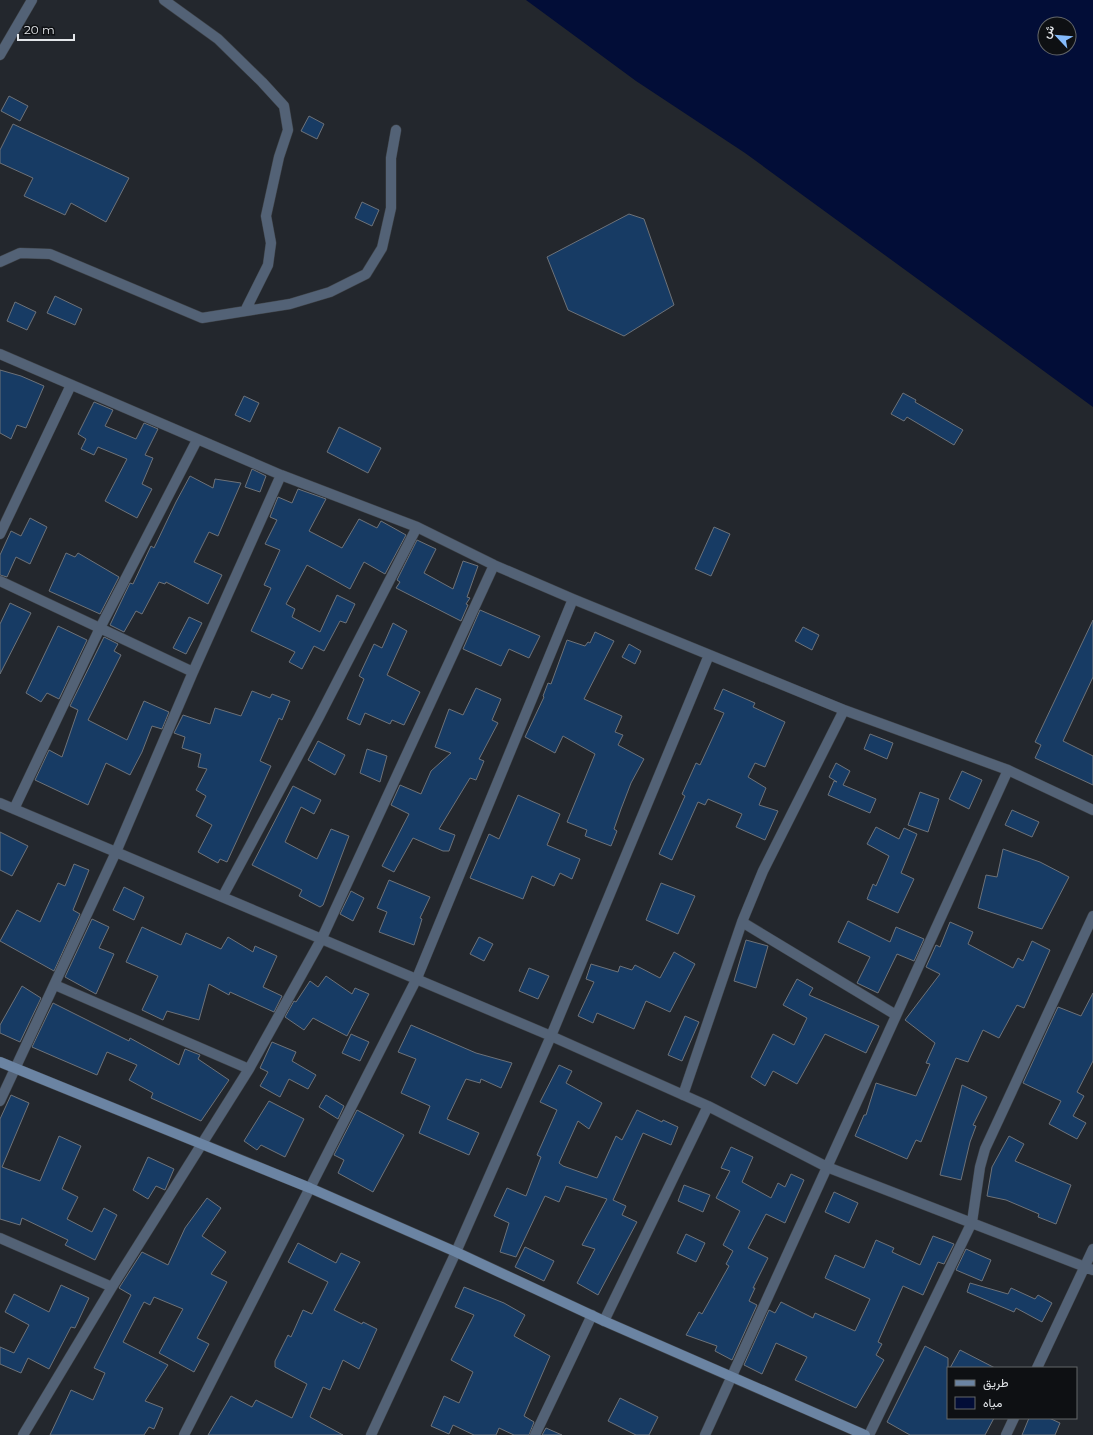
<svg xmlns="http://www.w3.org/2000/svg" width="1093" height="1435" font-family="Montserrat,Vazirmatn,sans-serif">
<style>
.water{fill:#020d37;fill-rule:evenodd}
.building{fill:#173b64;stroke:#6d7279}
.lines{fill:none;stroke-linecap:round;stroke-linejoin:round}
.service-casing{stroke:#3e4247;stroke-width:11}
.minor-casing{stroke:#3e4247;stroke-width:11}
.secondary-casing{stroke:#3e4247;stroke-width:11}
.service{stroke:#536276;stroke-width:10}
.minor{stroke:#536276;stroke-width:10}
.secondary{stroke:#6b84a3;stroke-width:10}
</style>
<rect width="100%" height="100%" fill="#23272d"/>
<path class="water" d="M 526,0 L 1093,0 L 1093,407 L 745,153 L 636,81 ZM 1045,24 L 1069,24 L 1069,48 L 1045,48 Z"/>
<path class="building" d="M 9,96 L 28,106 L 20,121 L 1,111 Z
M 309,116 L 324,124 L 317,139 L 301,131 Z
M 13,124 L 129,178 L 106,222 L 71,203 L 65,215 L 24,196 L 33,178 L 0,163 L 0,150 Z
M 362,202 L 379,210 L 372,226 L 355,218 Z
M 629,214 L 644,219 L 674,305 L 624,336 L 568,310 L 547,257 Z
M 55,296 L 82,309 L 75,325 L 47,313 Z
M 15,302 L 36,312 L 27,330 L 7,321 Z
M 0,370 L 21,376 L 44,386 L 26,428 L 17,425 L 11,439 L 0,433 Z
M 903,393 L 916,400 L 915,402 L 963,430 L 954,445 L 907,417 L 904,421 L 891,414 Z
M 244,396 L 259,403 L 250,422 L 235,415 Z
M 94,402 L 113,410 L 105,426 L 136,439 L 144,423 L 158,429 L 145,455 L 153,458 L 142,484 L 152,489 L 137,518 L 105,501 L 127,459 L 98,447 L 94,455 L 81,449 L 86,439 L 78,434 Z
M 339,427 L 381,448 L 368,473 L 327,452 Z
M 252,469 L 266,476 L 260,492 L 245,487 Z
M 190,476 L 213,488 L 215,479 L 241,483 L 218,536 L 209,532 L 194,562 L 222,575 L 208,604 L 166,582 L 165,584 L 159,582 L 142,614 L 136,611 L 124,632 L 110,625 L 130,583 L 133,584 L 151,546 L 154,548 L 176,502 Z
M 298,489 L 326,499 L 309,531 L 342,548 L 359,519 L 377,528 L 381,521 L 406,535 L 385,574 L 364,562 L 350,589 L 307,565 L 286,604 L 295,609 L 292,617 L 320,632 L 337,595 L 355,604 L 346,623 L 340,621 L 324,651 L 314,646 L 302,669 L 289,662 L 295,652 L 251,631 L 271,588 L 264,585 L 280,550 L 265,544 L 277,520 L 270,517 L 278,497 L 292,503 Z
M 30,518 L 47,527 L 30,564 L 16,557 L 7,577 L 0,575 L 0,555 L 11,531 L 21,536 Z
M 714,527 L 730,534 L 711,576 L 695,569 Z
M 417,540 L 436,549 L 424,573 L 453,589 L 463,561 L 478,566 L 467,597 L 470,598 L 466,604 L 468,605 L 461,621 L 396,588 L 400,582 L 397,580 Z
M 66,553 L 75,557 L 78,553 L 119,577 L 100,614 L 49,591 Z
M 10,603 L 31,613 L 0,674 L 0,624 Z
M 480,610 L 540,636 L 529,658 L 509,649 L 501,666 L 463,649 Z
M 189,617 L 202,623 L 186,654 L 173,648 Z
M 1093,620 L 1093,677 L 1063,741 L 1093,756 L 1093,785 L 1035,758 L 1041,745 L 1035,742 Z
M 393,623 L 407,631 L 387,675 L 420,692 L 404,725 L 392,720 L 390,724 L 365,713 L 360,725 L 347,719 L 364,679 L 359,676 L 374,644 L 382,648 Z
M 58,626 L 87,640 L 59,699 L 47,693 L 41,702 L 26,693 Z
M 803,627 L 819,635 L 812,650 L 795,641 Z
M 595,632 L 614,641 L 584,699 L 622,716 L 615,732 L 623,735 L 618,745 L 644,759 L 631,783 L 621,809 L 614,829 L 617,831 L 611,846 L 585,836 L 587,830 L 567,822 L 595,754 L 563,736 L 555,753 L 525,737 L 544,697 L 543,696 L 548,683 L 551,684 L 567,640 L 585,646 L 588,642 L 590,643 Z
M 104,637 L 118,644 L 114,651 L 121,655 L 88,720 L 127,740 L 144,701 L 169,712 L 162,729 L 152,726 L 142,752 L 130,775 L 106,763 L 88,805 L 35,780 L 49,750 L 62,757 L 78,710 L 70,706 Z
M 629,644 L 641,651 L 635,664 L 622,657 Z
M 476,688 L 501,699 L 492,720 L 498,723 L 479,759 L 484,761 L 476,780 L 470,778 L 439,829 L 455,835 L 449,851 L 443,851 L 413,838 L 394,872 L 382,866 L 409,814 L 391,805 L 400,785 L 421,794 L 431,771 L 451,753 L 435,747 L 449,709 L 463,715 Z
M 723,689 L 755,703 L 753,707 L 785,722 L 765,767 L 755,763 L 748,777 L 766,788 L 759,805 L 778,811 L 765,840 L 736,827 L 742,814 L 708,799 L 705,805 L 698,802 L 672,860 L 659,854 L 685,796 L 682,794 L 696,763 L 700,765 L 724,713 L 714,709 Z
M 252,691 L 270,698 L 272,694 L 290,701 L 282,720 L 279,718 L 260,761 L 271,766 L 227,862 L 220,859 L 218,863 L 198,852 L 212,825 L 196,816 L 206,796 L 196,790 L 207,769 L 198,767 L 201,754 L 182,748 L 185,737 L 174,733 L 183,715 L 210,724 L 215,708 L 241,716 Z
M 870,734 L 893,743 L 887,759 L 864,749 Z
M 318,741 L 345,755 L 335,775 L 308,760 Z
M 367,749 L 387,756 L 380,782 L 360,773 Z
M 836,763 L 850,771 L 843,785 L 876,799 L 870,813 L 828,795 L 834,781 L 837,782 L 829,777 Z
M 962,771 L 982,780 L 969,809 L 949,799 Z
M 293,786 L 321,800 L 314,814 L 301,807 L 285,842 L 317,859 L 331,829 L 349,836 L 323,905 L 320,907 L 299,896 L 302,890 L 252,865 Z
M 920,792 L 939,799 L 928,832 L 908,825 Z
M 518,795 L 560,814 L 547,845 L 580,859 L 572,879 L 560,873 L 554,886 L 532,876 L 523,899 L 470,878 L 489,834 L 499,839 Z
M 1012,810 L 1039,822 L 1032,837 L 1005,825 Z
M 876,827 L 899,839 L 904,828 L 917,834 L 901,873 L 914,879 L 898,913 L 867,899 L 873,884 L 876,886 L 889,856 L 867,844 Z
M 0,832 L 28,846 L 12,876 L 0,870 Z
M 1003,849 L 1040,862 L 1069,877 L 1042,929 L 978,908 L 986,875 L 997,877 Z
M 74,864 L 89,870 L 73,910 L 80,914 L 54,971 L 0,941 L 17,910 L 40,922 L 58,883 L 65,886 Z
M 389,880 L 430,897 L 420,918 L 422,919 L 414,945 L 379,932 L 387,912 L 377,908 Z
M 661,883 L 695,896 L 678,934 L 646,920 Z
M 124,887 L 144,897 L 134,920 L 113,910 Z
M 351,891 L 364,898 L 353,921 L 340,914 Z
M 92,919 L 109,927 L 99,948 L 114,954 L 96,994 L 65,977 Z
M 848,921 L 890,942 L 896,927 L 924,939 L 914,961 L 897,954 L 878,993 L 857,983 L 870,957 L 838,942 Z
M 950,922 L 973,932 L 968,944 L 1013,968 L 1018,958 L 1023,961 L 1032,941 L 1050,950 L 1024,1008 L 1017,1005 L 999,1038 L 983,1030 L 968,1062 L 956,1058 L 921,1142 L 916,1140 L 907,1159 L 855,1136 L 864,1115 L 866,1115 L 876,1083 L 916,1096 L 930,1064 L 926,1063 L 935,1043 L 905,1020 L 940,974 L 926,967 L 936,945 L 940,947 Z
M 142,927 L 181,945 L 186,933 L 221,949 L 228,937 L 253,952 L 255,946 L 277,956 L 263,987 L 282,996 L 274,1012 L 230,992 L 229,995 L 209,984 L 199,1020 L 167,1011 L 163,1020 L 142,1010 L 158,976 L 126,962 Z
M 479,937 L 493,944 L 484,961 L 470,954 Z
M 746,940 L 768,946 L 756,988 L 734,981 Z
M 674,952 L 695,964 L 670,1012 L 646,1001 L 634,1029 L 597,1013 L 593,1023 L 578,1016 L 594,982 L 586,979 L 591,964 L 618,972 L 620,966 L 632,970 L 635,965 L 660,978 Z
M 529,968 L 549,976 L 538,999 L 519,991 Z
M 326,976 L 352,994 L 355,988 L 369,994 L 347,1036 L 313,1018 L 304,1030 L 285,1017 L 294,1001 L 296,1002 L 310,981 L 318,987 Z
M 797,979 L 813,988 L 809,995 L 879,1026 L 866,1053 L 825,1034 L 797,1084 L 773,1071 L 765,1086 L 751,1077 L 773,1034 L 794,1045 L 807,1018 L 783,1005 Z
M 22,986 L 41,998 L 20,1042 L 0,1033 L 0,1025 Z
M 1093,993 L 1093,1061 L 1077,1092 L 1084,1096 L 1073,1116 L 1086,1123 L 1077,1139 L 1049,1124 L 1061,1101 L 1023,1083 L 1058,1007 L 1081,1016 Z
M 53,1003 L 129,1041 L 130,1038 L 179,1065 L 185,1049 L 200,1055 L 198,1059 L 229,1080 L 201,1121 L 151,1098 L 153,1093 L 129,1080 L 137,1065 L 107,1052 L 97,1075 L 32,1047 Z
M 685,1016 L 699,1022 L 682,1061 L 668,1055 Z
M 411,1025 L 476,1053 L 512,1063 L 501,1088 L 481,1079 L 480,1083 L 466,1079 L 447,1119 L 479,1133 L 469,1155 L 419,1133 L 430,1106 L 401,1093 L 416,1059 L 398,1052 Z
M 351,1034 L 369,1042 L 360,1061 L 342,1053 Z
M 272,1042 L 296,1052 L 292,1061 L 316,1075 L 308,1089 L 289,1079 L 280,1097 L 260,1086 L 268,1072 L 260,1068 Z
M 559,1065 L 572,1071 L 566,1083 L 602,1103 L 589,1129 L 578,1121 L 559,1163 L 563,1166 L 597,1178 L 616,1136 L 622,1140 L 637,1110 L 662,1122 L 663,1120 L 678,1127 L 671,1145 L 643,1133 L 613,1200 L 626,1206 L 622,1215 L 637,1222 L 598,1295 L 577,1283 L 595,1249 L 582,1245 L 607,1199 L 566,1186 L 559,1202 L 545,1196 L 516,1257 L 500,1252 L 509,1223 L 494,1216 L 507,1188 L 526,1196 L 541,1157 L 537,1155 L 557,1110 L 540,1102 Z
M 962,1085 L 987,1097 L 973,1125 L 976,1126 L 970,1142 L 961,1180 L 940,1175 Z
M 11,1095 L 29,1103 L 2,1167 L 40,1181 L 59,1136 L 81,1146 L 62,1189 L 78,1197 L 67,1219 L 92,1232 L 104,1208 L 117,1215 L 95,1260 L 65,1245 L 68,1240 L 22,1218 L 20,1225 L 0,1219 L 0,1119 Z
M 326,1095 L 344,1106 L 338,1119 L 319,1107 Z
M 269,1101 L 304,1119 L 285,1157 L 261,1145 L 257,1150 L 244,1141 Z
M 357,1110 L 404,1135 L 373,1192 L 338,1173 L 344,1160 L 334,1155 Z
M 1009,1136 L 1024,1144 L 1015,1161 L 1071,1185 L 1056,1224 L 1038,1217 L 1039,1214 L 1006,1200 L 987,1196 L 992,1167 Z
M 731,1147 L 753,1157 L 742,1182 L 771,1198 L 778,1183 L 785,1187 L 791,1174 L 804,1180 L 785,1223 L 766,1214 L 748,1248 L 768,1258 L 753,1288 L 755,1288 L 749,1301 L 757,1305 L 732,1360 L 715,1351 L 717,1346 L 686,1335 L 699,1312 L 702,1314 L 729,1266 L 726,1264 L 733,1251 L 723,1245 L 740,1211 L 716,1198 L 730,1171 L 721,1168 Z
M 148,1157 L 174,1169 L 165,1190 L 156,1186 L 148,1199 L 133,1190 Z
M 684,1185 L 710,1195 L 703,1212 L 678,1201 Z
M 834,1192 L 858,1203 L 849,1223 L 825,1212 Z
M 207,1198 L 221,1208 L 202,1236 L 226,1252 L 211,1274 L 227,1282 L 197,1338 L 209,1344 L 194,1372 L 159,1353 L 183,1309 L 154,1297 L 150,1305 L 144,1302 L 123,1342 L 168,1365 L 145,1401 L 163,1408 L 154,1429 L 149,1427 L 144,1435 L 50,1435 L 71,1390 L 93,1400 L 105,1373 L 94,1368 L 131,1295 L 119,1288 L 142,1252 L 168,1265 L 185,1228 Z
M 686,1234 L 705,1243 L 696,1262 L 677,1253 Z
M 933,1236 L 954,1244 L 944,1264 L 938,1262 L 923,1295 L 903,1286 L 878,1342 L 882,1344 L 876,1355 L 884,1360 L 856,1408 L 795,1380 L 807,1357 L 776,1343 L 762,1374 L 744,1365 L 769,1310 L 775,1313 L 781,1302 L 813,1318 L 815,1313 L 855,1331 L 870,1299 L 825,1278 L 835,1255 L 864,1268 L 876,1240 L 894,1248 L 892,1252 L 920,1265 Z
M 298,1243 L 336,1263 L 341,1253 L 360,1262 L 334,1310 L 362,1324 L 363,1322 L 377,1329 L 359,1369 L 343,1360 L 330,1390 L 323,1387 L 310,1417 L 343,1435 L 208,1435 L 231,1396 L 252,1407 L 256,1400 L 292,1418 L 307,1384 L 275,1367 L 275,1361 L 288,1335 L 291,1337 L 303,1310 L 312,1314 L 328,1282 L 288,1262 Z
M 525,1247 L 554,1261 L 544,1281 L 515,1267 Z
M 966,1249 L 991,1260 L 982,1281 L 956,1270 Z
M 970,1283 L 1008,1294 L 1011,1288 L 1035,1299 L 1038,1295 L 1052,1303 L 1042,1322 L 1016,1308 L 1014,1312 L 967,1292 Z
M 61,1285 L 89,1298 L 75,1328 L 71,1327 L 49,1369 L 28,1358 L 21,1373 L 0,1364 L 0,1347 L 14,1353 L 29,1325 L 5,1312 L 14,1294 L 49,1312 Z
M 464,1287 L 504,1303 L 525,1315 L 514,1336 L 550,1356 L 524,1416 L 534,1422 L 529,1435 L 514,1435 L 499,1428 L 496,1435 L 474,1435 L 453,1425 L 449,1434 L 431,1426 L 444,1396 L 459,1403 L 473,1372 L 451,1360 L 474,1315 L 455,1307 Z
M 925,1346 L 948,1358 L 948,1418 L 994,1418 L 985,1435 L 910,1435 L 887,1422 Z
M 960,1350 L 995,1368 L 950,1368 Z
M 620,1398 L 658,1417 L 649,1435 L 636,1435 L 608,1421 Z
M 1029,1418 L 1049,1418 L 1060,1423 L 1055,1435 L 1022,1435 Z
M 546,1428 L 562,1435 L 542,1435 Z"/>
<g class="lines">
<g class="service-casing">
<path id="service" d="M 0,55 L 32,0"/>
</g>
<g class="minor-casing">
<path id="minor" d="M 164,0 L 218,39 L 262,82 L 284,106 L 288,130 L 279,157 L 266,216 L 271,243 L 268,265 L 246,309
M 0,262 L 20,253 L 50,254 L 202,318 L 290,304 L 330,292 L 366,274 L 382,248 L 391,208 L 391,158 L 396,130
M 0,354 L 281,475 L 417,527 L 494,565 L 573,599 L 844,710 L 1008,770 L 1093,810
M 0,534 L 71,385
M 0,581 L 193,672
M 0,803 L 551,1036 L 708,1106 L 827,1167 L 1093,1270
M 14,809 L 100,628 L 197,440
M 223,896 L 319,717 L 417,527
M 742,922 L 896,1015
M 55,985 L 249,1069
M 683,1095 L 742,922 L 763,871 L 844,710
M 0,1101 L 116,852 L 193,672 L 281,475
M 0,1238 L 112,1287
M 604,1321 L 708,1106
M 1037,1368 L 1093,1249
M 23,1435 L 112,1287 L 249,1069 L 322,938 L 494,565
M 184,1435 L 417,978 L 573,599
M 371,1435 L 456,1252 L 551,1036 L 709,655
M 535,1435 L 592,1315
M 705,1435 L 1008,770
M 869,1435 L 972,1222 L 980,1167 L 985,1149 L 1093,916
M 1006,1435 L 1014,1418"/>
</g>
<g class="secondary-casing">
<path id="secondary" d="M 0,1062 L 310,1188 L 456,1252 L 604,1321 L 865,1435"/>
</g>
<use href="#service" class="service"/>
<use href="#minor" class="minor"/>
<use href="#secondary" class="secondary"/>
</g>
<rect x="947" y="1367" width="130" height="52" fill="#0e1013" stroke="#636669"/>
<rect x="955" y="1380" width="20" height="6" fill="#6b84a3" stroke="#636669"/>
<text x="983" y="1387" font-size="12" fill="#e3e6ea">طريق</text>
<rect x="955" y="1397" width="20" height="12" fill="#020d37" stroke="#636669"/>
<text x="983" y="1407" font-size="12" fill="#e3e6ea">مياه</text>
<g transform="translate(1057 36) rotate(296)"><circle r="19" fill="#0e1013" stroke="#636669"/>
<path d="M0-3L7 15L0 10L-7 15Z" fill="#85bbfb"/>
<text y="-6" font-size="11" font-weight="bold" text-anchor="middle" fill="#e3e6ea">ش</text>
</g>
<path d="M18 34v6h56v-6" fill="none" stroke="#e3e6ea" stroke-width="2"/>
<text x="24" y="34" font-size="12" fill="#e3e6ea" stroke="#0e1013" stroke-width="3" paint-order="stroke">20 m</text>
</svg>
